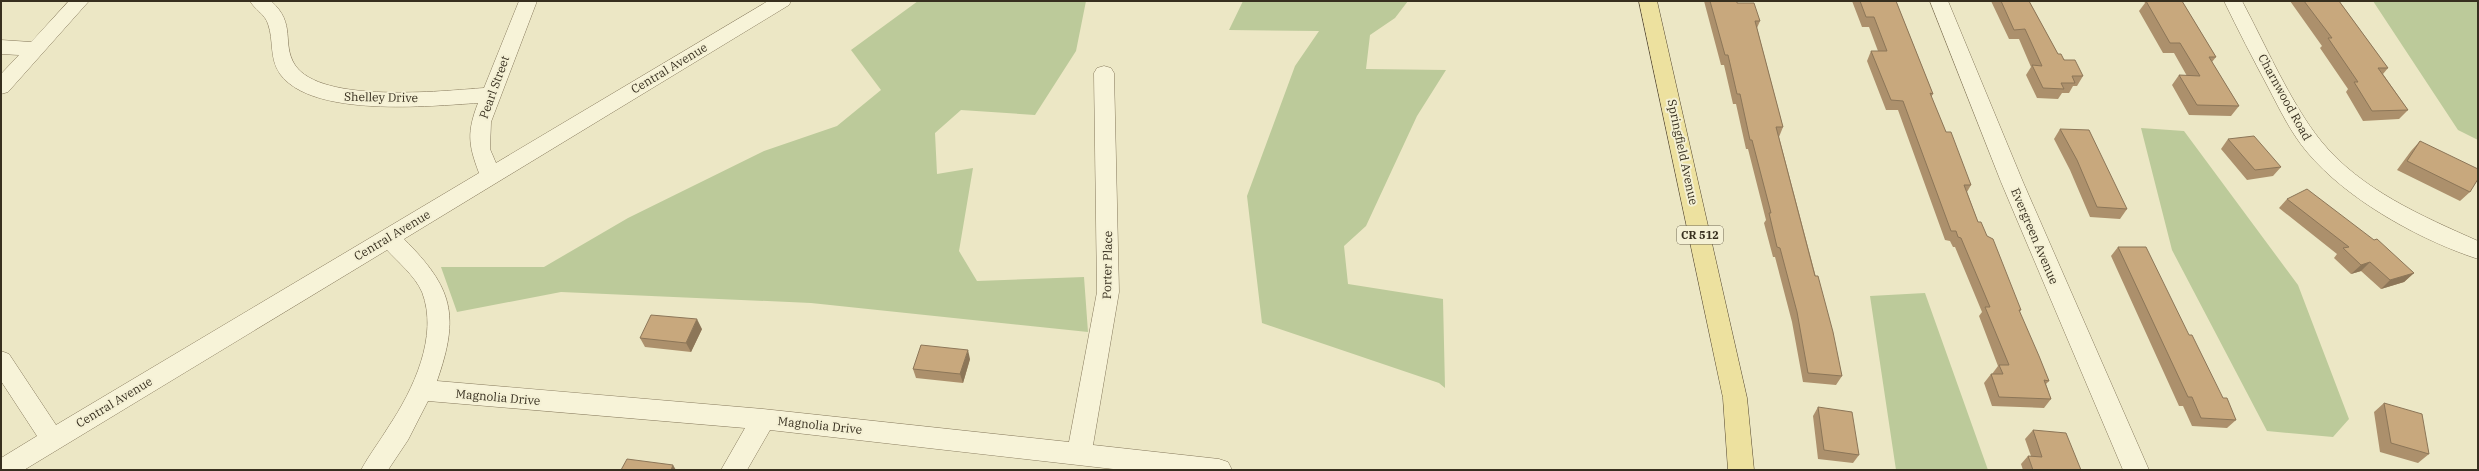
<svg xmlns="http://www.w3.org/2000/svg" width="2479" height="471" font-family="'IBM Plex Serif',serif">
<style>
.green{fill:#bcca9a}
.lines{fill:none;stroke-linecap:round;stroke-linejoin:round}
.minor-casing{stroke:#86795c;stroke-width:1}
.major-casing{stroke:#544730;stroke-width:1}
.minor{fill:#f7f3d8;fill-rule:evenodd}
.major{fill:#ede19f;fill-rule:evenodd}
.wall{fill:#ac906c}
.shaded-wall{fill:#8c7658}
.building{fill:#c8a87d;stroke:#8c7658}
.labels{text-anchor:middle;dominant-baseline:central;stroke-width:4;stroke-linejoin:round;paint-order:stroke}
.shield{fill:#f4f0d4;stroke:#706955;stroke-width:1}
.shield-label{font-size:11px;font-weight:bold;fill:#372f1f}
.street-label{font-size:12px;fill:#372f1f;stroke:#f4f0d4}
</style>
<rect width="100%" height="100%" fill="#ece7c5"/>
<path class="green" d="M 918,1 L 1086,1 L 1076,51 L 1035,115 L 961,110 L 935,133 L 937,174 L 973,168 L 959,251 L 977,281 L 1084,277 L 1088,332 L 811,303 L 561,292 L 457,312 L 441,267 L 544,267 L 628,218 L 764,151 L 837,126 L 881,90 L 851,50 Z
M 1243,1 L 1408,1 L 1395,18 L 1370,35 L 1366,69 L 1446,70 L 1417,116 L 1366,226 L 1344,246 L 1348,284 L 1443,299 L 1445,388 L 1439,383 L 1262,323 L 1247,196 L 1295,66 L 1319,31 L 1229,30 Z
M 2373,1 L 2478,1 L 2478,140 L 2458,130 Z
M 2141,128 L 2184,131 L 2298,285 L 2349,419 L 2333,437 L 2267,431 L 2172,250 Z
M 1925,293 L 1988,470 L 1896,470 L 1870,296 Z"/>
<g class="lines">
<g class="minor-casing">
<path id="minor" d="M 69,1 L 89,1 L 8,92 L 1,94 L 1,74 L 19,55 L 1,54 L 1,40 L 31,42 Z
M 250,1 L 271,1 C 297,24 281,43 295,65 C 321,104 442,91 484,88 L 519,1 L 537,1 L 491,122 L 490,149 L 496,163 L 768,1 L 791,1 L 789,5 L 404,239 C 453,288 460,315 437,381 L 763,409 L 1069,442 L 1097,292 L 1094,73 L 1097,68 L 1104,66 L 1111,68 L 1114,73 L 1119,292 L 1093,445 L 1219,459 L 1228,462 L 1232,470 L 1122,470 L 770,430 L 747,470 L 721,470 L 745,428 L 428,401 L 408,440 L 388,470 L 361,470 C 369,455 380,441 389,426 C 413,390 439,336 422,292 C 415,276 398,262 387,250 L 24,470 L 1,470 L 1,458 L 37,436 L 1,381 L 1,351 L 9,354 L 56,425 L 479,173 C 468,144 467,132 478,103 C 430,106 312,118 280,74 C 269,58 274,41 268,24 C 265,14 255,10 250,1 Z
M 1930,1 L 1948,1 L 2023,182 L 2149,470 L 2123,470 L 2001,182 Z
M 2224,1 L 2242,1 C 2265,44 2291,104 2321,141 C 2361,190 2422,216 2478,241 L 2478,259 C 2420,240 2347,200 2307,152 C 2291,133 2280,110 2268,87 C 2253,59 2238,30 2224,1 Z"/>
</g>
<g class="major-casing">
<path id="major" d="M 1639,1 L 1657,1 L 1747,398 L 1754,470 L 1728,470 L 1723,398 Z"/>
</g>
<use href="#minor" class="minor"/>
<use href="#major" class="major"/>
</g>
<path class="wall" d="M 1704,1 L 1737,1 L 1737,3 L 1760,21 L 1757,28 L 1783,127 L 1779,137 L 1842,376 L 1836,385 L 1803,382 L 1792,322 L 1775,257 L 1773,257 L 1764,223 L 1766,220 L 1748,149 L 1746,149 L 1736,104 L 1733,104 L 1724,65 L 1721,65 Z
M 1852,1 L 1896,1 L 1933,94 L 1931,97 L 1946,132 L 1971,185 L 1967,192 L 1978,222 L 1987,236 L 2021,310 L 2019,312 L 2049,381 L 2046,384 L 2051,399 L 2044,408 L 1992,406 L 1984,383 L 1991,374 L 1992,374 L 1998,366 L 1979,316 L 1982,312 L 1955,247 L 1953,247 L 1950,241 L 1945,240 L 1898,110 L 1886,110 L 1867,61 L 1871,51 L 1878,51 L 1869,27 L 1862,27 Z
M 1991,1 L 2029,1 L 2058,54 L 2083,76 L 2077,86 L 2073,86 L 2069,93 L 2062,93 L 2058,99 L 2037,98 L 2026,75 L 2031,67 L 2019,39 L 2009,39 Z
M 2144,1 L 2182,1 L 2216,57 L 2212,62 L 2239,106 L 2231,116 L 2189,115 L 2172,85 L 2179,75 L 2187,76 L 2174,53 L 2163,53 L 2139,11 L 2145,3 Z
M 2290,1 L 2339,1 L 2388,68 L 2383,74 L 2408,110 L 2399,119 L 2363,121 L 2346,92 L 2348,89 L 2320,48 L 2322,46 Z
M 2060,129 L 2127,209 L 2120,219 L 2090,217 L 2070,170 L 2054,139 Z
M 2228,139 L 2281,167 L 2273,176 L 2247,180 L 2221,149 Z
M 2420,141 L 2470,192 L 2460,201 L 2397,170 L 2411,151 Z
M 2287,199 L 2414,273 L 2404,282 L 2381,289 L 2361,271 L 2351,274 L 2334,258 L 2337,254 L 2279,208 Z
M 2118,247 L 2223,398 L 2236,420 L 2227,428 L 2192,426 L 2183,406 L 2179,406 L 2111,256 Z
M 702,329 L 691,352 L 645,347 L 640,338 Z
M 970,359 L 963,383 L 916,378 L 913,369 Z
M 2384,403 L 2429,454 L 2418,463 L 2380,452 L 2374,412 Z
M 1818,407 L 1859,455 L 1853,463 L 1818,459 L 1813,416 Z
M 2033,430 L 2081,470 L 2023,470 L 2021,464 L 2028,456 L 2031,456 L 2025,439 Z"/>
<path class="shaded-wall" d="M 2370,262 L 2361,271 L 2351,274 L 2361,265 Z
M 2414,273 L 2404,282 L 2381,289 L 2390,280 Z
M 697,319 L 702,329 L 691,352 L 686,343 Z
M 968,350 L 970,359 L 963,383 L 960,374 Z
M 673,465 L 676,470 L 671,470 Z"/>
<path class="building" d="M 1710,1 L 1737,1 L 1737,3 L 1754,3 L 1760,21 L 1755,21 L 1783,127 L 1776,127 L 1815,276 L 1818,276 L 1833,332 L 1842,376 L 1808,373 L 1797,312 L 1780,248 L 1777,247 L 1769,213 L 1771,213 L 1752,140 L 1750,140 L 1740,94 L 1737,94 L 1728,55 L 1725,55 Z
M 1860,1 L 1896,1 L 1933,94 L 1930,93 L 1946,132 L 1951,132 L 1971,185 L 1964,185 L 1978,222 L 1981,222 L 1987,236 L 1993,239 L 2021,310 L 2019,310 L 2039,356 L 2049,381 L 2044,380 L 2051,399 L 1999,397 L 1991,374 L 2003,374 L 1999,365 L 2009,365 L 1985,307 L 1990,307 L 1961,238 L 1958,237 L 1956,231 L 1951,231 L 1903,101 L 1891,100 L 1871,51 L 1887,51 L 1874,17 L 1866,17 Z
M 2001,1 L 2029,1 L 2058,54 L 2061,54 L 2064,60 L 2075,60 L 2083,76 L 2072,76 L 2075,83 L 2061,83 L 2064,89 L 2043,88 L 2032,65 L 2042,66 L 2025,29 L 2014,30 Z
M 2146,1 L 2182,1 L 2216,57 L 2209,57 L 2239,106 L 2197,105 L 2179,75 L 2200,76 L 2180,43 L 2170,43 Z
M 2304,1 L 2339,1 L 2388,68 L 2378,68 L 2408,110 L 2372,111 L 2354,82 L 2358,82 L 2328,38 L 2332,38 Z
M 2060,129 L 2089,130 L 2127,209 L 2097,207 L 2077,160 Z
M 2254,136 L 2281,167 L 2255,170 L 2228,139 Z
M 2420,141 L 2478,169 L 2478,179 L 2470,192 L 2407,161 Z
M 2307,189 L 2374,240 L 2377,239 L 2414,273 L 2390,280 L 2370,262 L 2361,265 L 2343,248 L 2349,247 L 2287,199 Z
M 2118,247 L 2146,247 L 2189,335 L 2192,335 L 2223,398 L 2227,398 L 2236,420 L 2201,418 L 2192,397 L 2188,397 Z
M 651,315 L 697,319 L 686,343 L 640,338 Z
M 921,345 L 968,350 L 960,374 L 913,369 Z
M 2384,403 L 2422,414 L 2429,454 L 2391,443 Z
M 1818,407 L 1852,412 L 1859,455 L 1824,450 Z
M 2033,430 L 2066,433 L 2081,470 L 2033,470 L 2028,456 L 2042,457 Z
M 627,459 L 673,465 L 671,470 L 621,470 Z"/>
<g class="labels">
<rect class="shield" x="1677" y="226" width="46" height="18" rx="3"/>
<g class="shield-label">
<text x="1700" y="235">CR 512</text>
</g>
<g class="street-label">
<text transform="translate(669 68) rotate(-31)">Central Avenue</text>
<text transform="translate(494 87) rotate(-70)">Pearl Street</text>
<text transform="translate(381 97) rotate(1)">Shelley Drive</text>
<text transform="translate(2285 97) rotate(61)">Charnwood Road</text>
<text transform="translate(1683 152) rotate(78)">Springfield Avenue</text>
<text transform="translate(392 235) rotate(-31)">Central Avenue</text>
<text transform="translate(2035 236) rotate(67)">Evergreen Avenue</text>
<text transform="translate(1107 265) rotate(-89)">Porter Place</text>
<text transform="translate(498 397) rotate(5)">Magnolia Drive</text>
<text transform="translate(114 402) rotate(-31)">Central Avenue</text>
<text transform="translate(820 425) rotate(6)">Magnolia Drive</text>
</g>
</g>
<rect width="2479" height="471" fill="none" stroke="#372f1f" stroke-width="4"/>
</svg>
